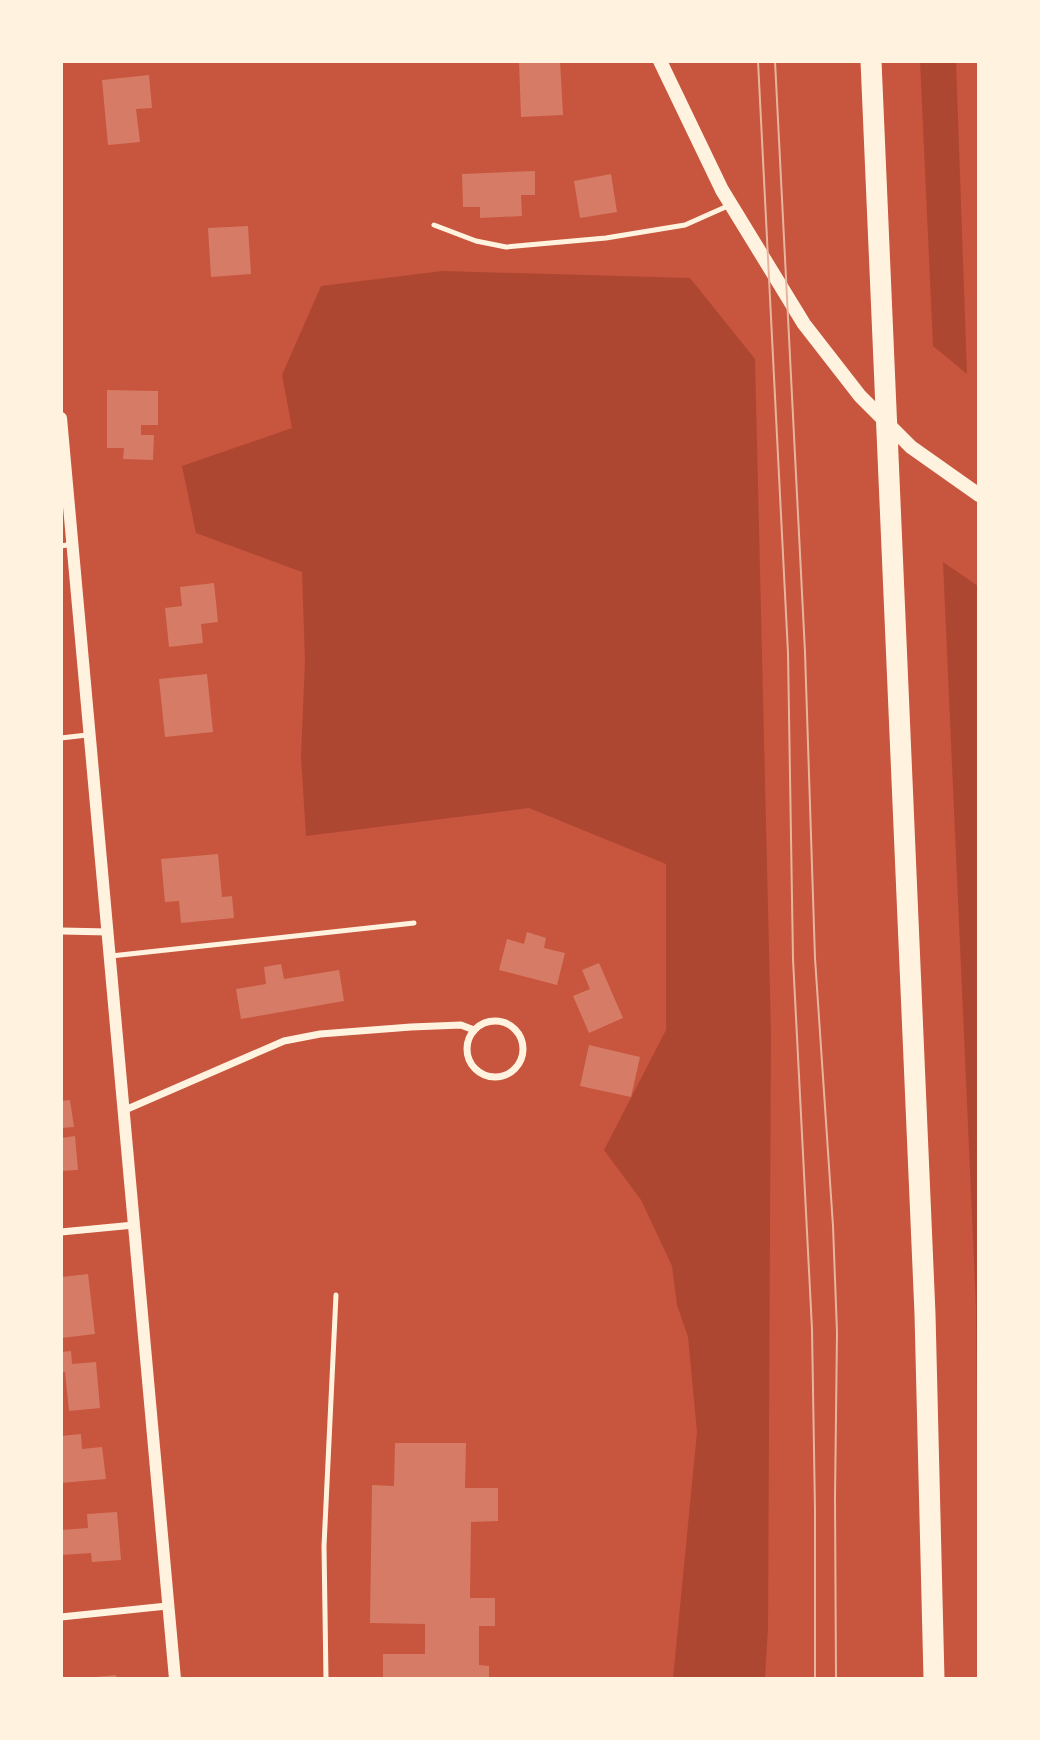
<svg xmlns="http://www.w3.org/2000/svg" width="1040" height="1740" font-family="'Space Grotesk',sans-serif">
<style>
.green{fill:#ae4732}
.building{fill:#d67c66}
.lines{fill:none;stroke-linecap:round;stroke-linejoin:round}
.service{stroke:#fff3e0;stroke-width:5}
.minor{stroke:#fff3e0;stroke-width:7}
.tertiary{stroke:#fff3e0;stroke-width:12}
.secondary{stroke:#fff3e0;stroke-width:14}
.motorway{stroke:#fff3e0;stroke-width:21}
.tram{stroke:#e9b49f;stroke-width:2}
</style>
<rect width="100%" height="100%" fill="#c8553d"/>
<path class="green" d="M 920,61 L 956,61 L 967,374 L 933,346 Z
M 442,271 L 690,278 L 755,359 L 771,1034 L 768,1627 L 765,1679 L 673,1679 L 697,1432 L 688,1337 L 677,1305 L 672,1266 L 641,1200 L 604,1150 L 666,1030 L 666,864 L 529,808 L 306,836 L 301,757 L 305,661 L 302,572 L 196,533 L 182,466 L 292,428 L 282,375 L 321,286 Z
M 943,562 L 978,586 L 979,600 L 979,1666 L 976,1306 Z"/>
<path class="building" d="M 519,61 L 560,61 L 563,115 L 521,117 Z
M 149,75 L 152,108 L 136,109 L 140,142 L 108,145 L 102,80 Z
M 535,171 L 535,195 L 521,195 L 522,216 L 480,218 L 480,207 L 463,207 L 462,174 Z
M 611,174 L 617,212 L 580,218 L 574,181 Z
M 248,226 L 251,274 L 211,277 L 208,228 Z
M 107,390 L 158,391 L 158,425 L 141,425 L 141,435 L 154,435 L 153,460 L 123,459 L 124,448 L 107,448 Z
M 214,583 L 218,622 L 201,624 L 203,643 L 169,647 L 165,608 L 182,606 L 180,587 Z
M 207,674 L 213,732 L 165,737 L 159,679 Z
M 218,854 L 222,897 L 232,896 L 234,918 L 181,923 L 179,901 L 165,902 L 161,859 Z
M 527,932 L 546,938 L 544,948 L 565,953 L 557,985 L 499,970 L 507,939 L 524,944 Z
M 599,963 L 623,1018 L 589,1033 L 573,996 L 590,989 L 582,970 Z
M 281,964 L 284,979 L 339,970 L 344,1001 L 241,1019 L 236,989 L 266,984 L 264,967 Z
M 589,1045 L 640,1057 L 631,1097 L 580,1086 Z
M 70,1100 L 74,1127 L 61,1128 L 61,1101 Z
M 75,1136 L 78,1170 L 61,1171 L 61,1138 Z
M 88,1274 L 95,1334 L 61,1338 L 61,1277 Z
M 71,1351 L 72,1364 L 96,1362 L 100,1408 L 69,1411 L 65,1372 L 61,1372 L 61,1352 Z
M 81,1434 L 82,1449 L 102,1447 L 106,1479 L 61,1483 L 61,1436 Z
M 395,1443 L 466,1443 L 465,1488 L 498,1488 L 498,1521 L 471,1522 L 470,1598 L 495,1598 L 495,1626 L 479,1626 L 479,1665 L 489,1666 L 489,1679 L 383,1679 L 383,1654 L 425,1654 L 425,1624 L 370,1623 L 372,1485 L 394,1486 Z
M 117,1512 L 121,1560 L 92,1562 L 91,1553 L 61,1555 L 61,1530 L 88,1528 L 87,1514 Z
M 116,1675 L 116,1679 L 96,1679 L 96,1677 Z"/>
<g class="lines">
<path class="service" d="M 434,225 L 476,241 L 506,247 L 606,238 L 685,225 L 730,205
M 61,546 L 73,544
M 61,738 L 87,735
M 111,956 L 414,923
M 326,1679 L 324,1546 L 336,1295"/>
<path class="minor" d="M 61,931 L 109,932
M467 1049a28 28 0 1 1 56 0a28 28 0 1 1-56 0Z
M 125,1110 L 284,1041 L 320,1034 L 411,1027 L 461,1025 L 474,1030
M 61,1232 L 134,1225
M 61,1617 L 167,1606"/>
<path class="tertiary" d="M 61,418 L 175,1679"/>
<path class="secondary" d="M 660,61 L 722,190 L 804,324 L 860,396 L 911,447 L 979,495"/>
<path class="motorway" d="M 871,61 L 925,1314 L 934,1679"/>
<path class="tram" d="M 758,61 L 788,653 L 793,959 L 812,1329 L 815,1510 L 815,1679
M 775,61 L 805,652 L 815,958 L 833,1226 L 837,1332 L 835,1498 L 836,1679"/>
</g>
<rect width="1040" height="1740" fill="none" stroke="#fff3e0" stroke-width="126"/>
</svg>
